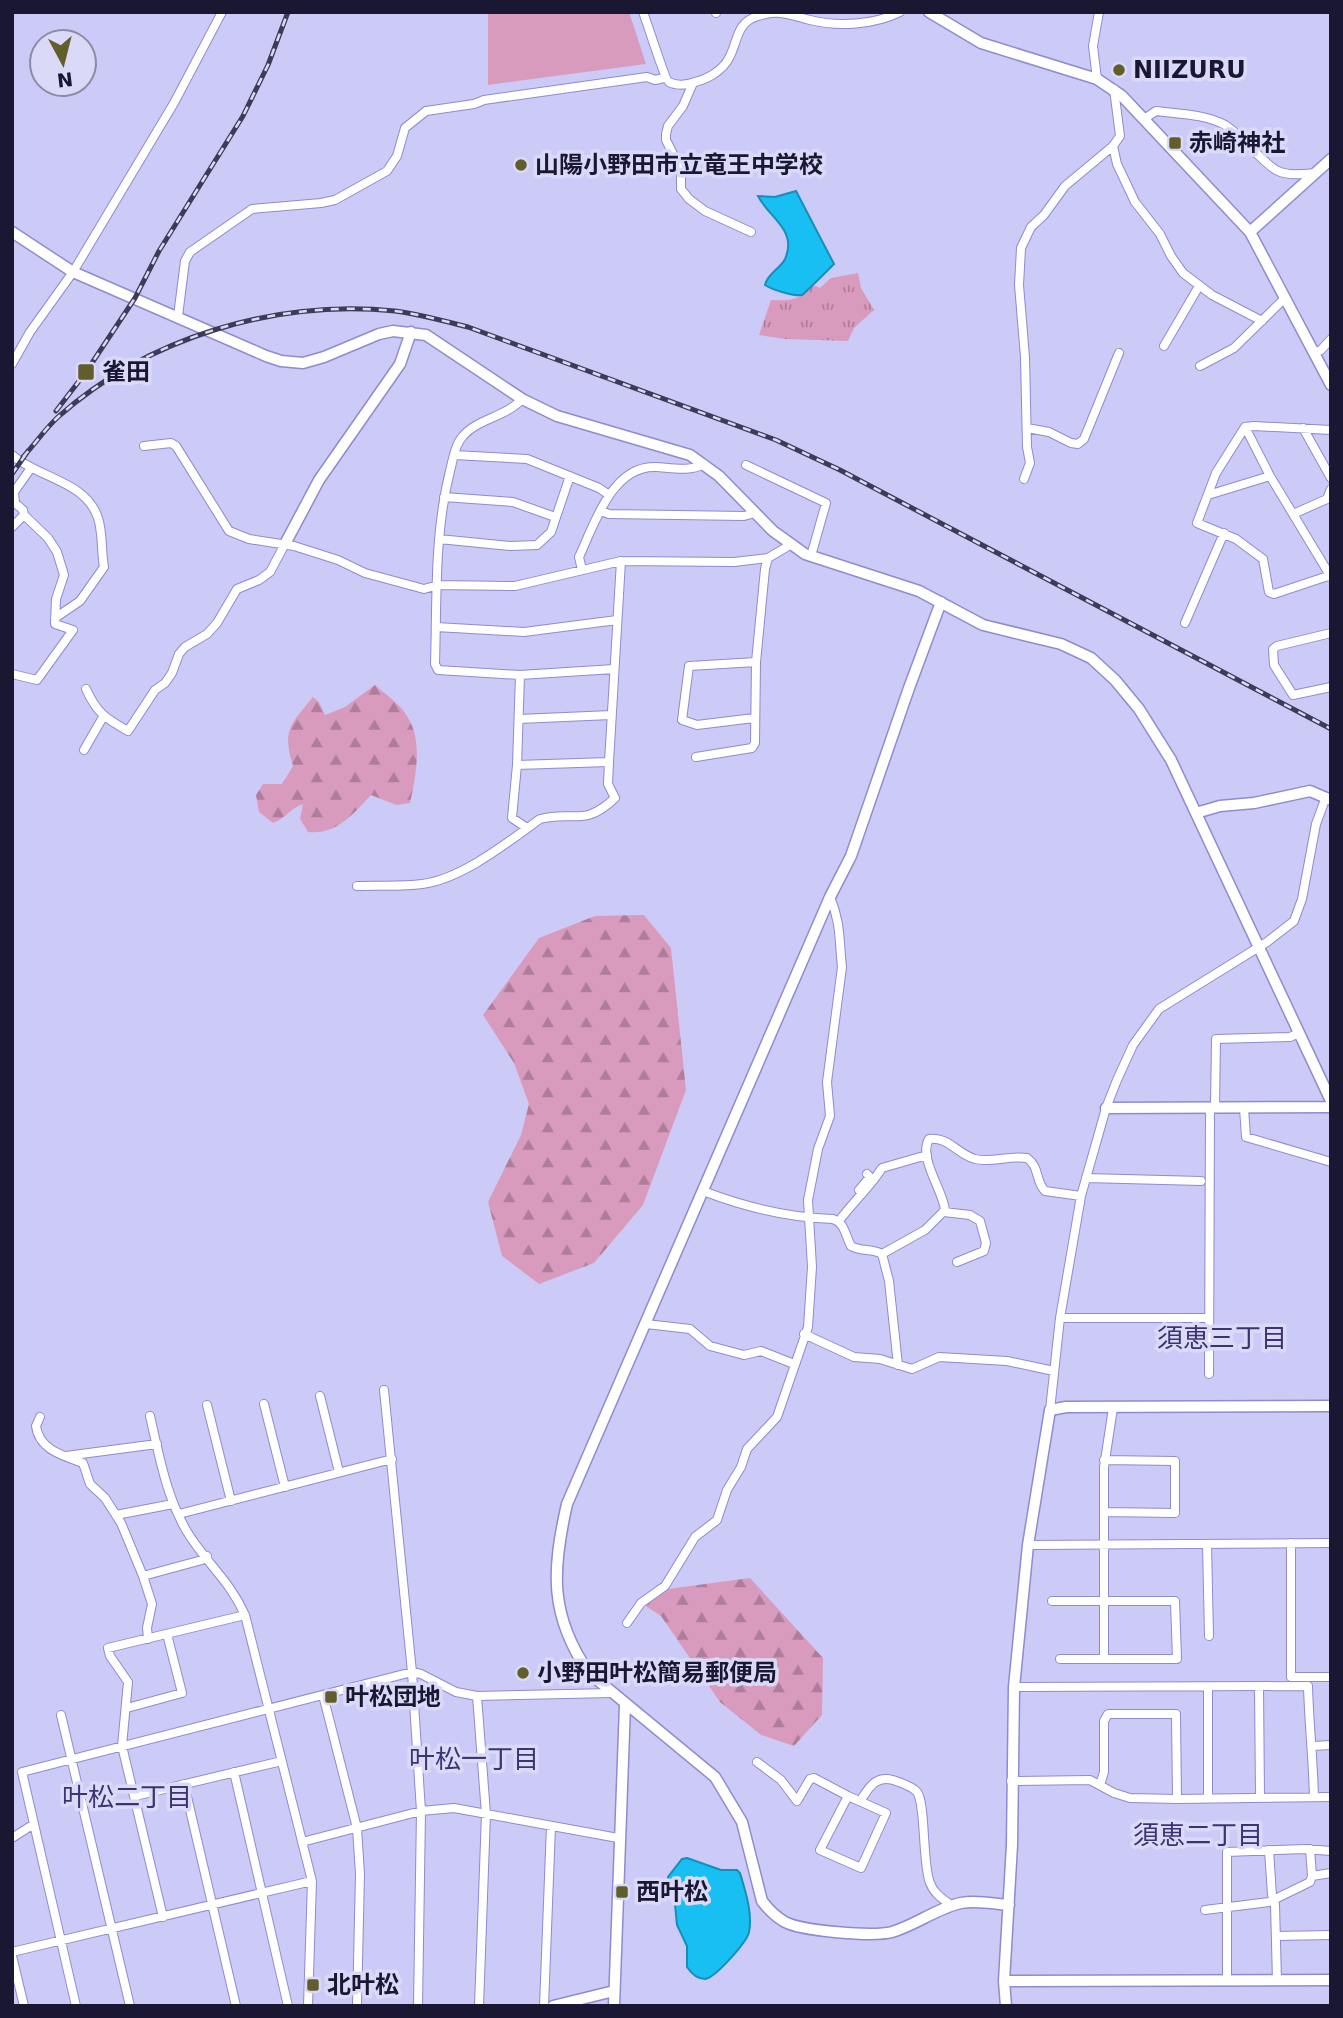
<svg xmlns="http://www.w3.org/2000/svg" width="1343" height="2018" font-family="'DejaVu Sans','Noto Sans JP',sans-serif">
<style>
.green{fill:#d99bbd}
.forest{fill:url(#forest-firs)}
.park{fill:url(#park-tufts)}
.water{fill:#17bff2;stroke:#188db8;stroke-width:2}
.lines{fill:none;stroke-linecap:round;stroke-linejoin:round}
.street-casing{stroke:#8e8bcf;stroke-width:10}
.secondary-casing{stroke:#8e8bcf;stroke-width:13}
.street{stroke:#fff;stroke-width:8}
.secondary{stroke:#fff;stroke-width:10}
.rail-casing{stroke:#3d3b58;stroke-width:5}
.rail{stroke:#dadaf8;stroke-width:2.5;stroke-dasharray:8;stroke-linecap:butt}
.poi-dot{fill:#615e2b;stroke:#dadaf8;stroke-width:2.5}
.labels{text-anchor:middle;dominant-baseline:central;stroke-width:7;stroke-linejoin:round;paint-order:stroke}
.poi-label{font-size:24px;font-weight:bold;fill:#191731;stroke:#dadaf8;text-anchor:start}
.neighbourhood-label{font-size:26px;fill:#3c3471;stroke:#dadaf8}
</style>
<defs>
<pattern id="forest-firs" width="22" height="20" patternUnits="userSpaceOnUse" patternTransform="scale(1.75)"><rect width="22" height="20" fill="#d99bbd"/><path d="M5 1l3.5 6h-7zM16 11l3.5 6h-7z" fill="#af7d9a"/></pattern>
<pattern id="park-tufts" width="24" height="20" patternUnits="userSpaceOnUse" patternTransform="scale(1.75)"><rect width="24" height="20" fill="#d99bbd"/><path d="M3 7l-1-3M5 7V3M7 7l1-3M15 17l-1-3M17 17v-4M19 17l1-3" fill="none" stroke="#af7d9a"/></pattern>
</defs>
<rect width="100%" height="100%" fill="#cccbf7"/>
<path class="green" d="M 629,12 L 646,64 L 488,85 L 488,12 Z"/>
<path class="forest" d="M 375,685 C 385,694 400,704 407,716 C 423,740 416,776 410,803 L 396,805 L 371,795 C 353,814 337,835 308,832 L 300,819 L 303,804 C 289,809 285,819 273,823 L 259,812 L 256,795 L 263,784 L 282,784 L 293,766 C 282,730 290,725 313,697 L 319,702 L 325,715 L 345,707 Z
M 644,915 L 671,948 L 686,1090 L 643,1205 L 594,1263 L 539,1284 L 502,1256 L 488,1202 L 521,1135 L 529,1104 L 514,1063 L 483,1015 L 539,938 L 595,916 Z
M 750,1578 L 823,1658 L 822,1715 L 794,1746 L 761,1735 L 720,1702 L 661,1616 L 644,1605 L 668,1589 Z"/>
<path class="park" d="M 858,273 L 861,288 L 874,310 L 854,328 L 848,341 L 785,339 L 759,335 L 771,300 C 789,301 802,300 813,285 L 820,288 L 831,278 Z"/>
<path class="water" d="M 796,191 L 834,264 C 830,268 804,294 802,295 C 794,297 771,289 765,285 C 767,274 780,269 785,259 C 798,230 769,218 758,196 L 775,197 Z
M 687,1858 L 721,1870 L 737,1870 L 740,1873 C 745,1890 753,1914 749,1932 C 747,1942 715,1978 705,1979 C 697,1979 691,1973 687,1967 L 687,1946 L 677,1925 L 674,1894 L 668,1877 L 682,1859 Z"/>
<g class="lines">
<g class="street-casing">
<path id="street" d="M 643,12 C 647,22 665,80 669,82 C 676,86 687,85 695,82 C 708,79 723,70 729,58 C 738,42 736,22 758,16 C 779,9 790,15 810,20 C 838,27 874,25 900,12
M 716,12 L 716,13
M 1097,79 L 1093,46 L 1099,12
M 693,83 L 683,106 L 668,126 L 666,134 L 666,140 L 681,170 L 681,189 L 689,199 L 705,211 L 751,232
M 1144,119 L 1156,111 C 1178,114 1205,114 1225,125 C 1242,135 1264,165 1278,171 C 1289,176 1304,174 1316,173
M 1113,146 L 1117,164 L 1135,202 L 1160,234 L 1171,256 L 1183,273 L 1212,295 L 1262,321
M 178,316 L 185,261 L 190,252 L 252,209 L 321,203 L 335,200 L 387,171 L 397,156 L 405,128 L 426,111 L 474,104 L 484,100 L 647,77 L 655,80 L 664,78
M 1164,346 L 1199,286
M 1314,353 L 1321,350 L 1331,339
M 12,364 L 30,332 L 73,272 L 174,103 L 222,12
M 1200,366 L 1234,348 L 1285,298
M 522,399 C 506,417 477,419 463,436 C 455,445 453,459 450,471 C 434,534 437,600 435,664 L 438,670 L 520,675 L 614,669
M 1245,427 L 1270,476 L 1331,577
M 1027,428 L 1049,432 L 1071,443 L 1078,444 L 1084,439 L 1119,353
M 1303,428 L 1331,478
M 1331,430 L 1254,426 L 1245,427 L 1216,473 L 1197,523 L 1236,539 L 1263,559 L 1269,592 L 1274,594 L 1331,575
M 144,446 L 171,443 L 176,446 L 229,531 L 249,539 L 294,546 L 338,560 L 365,573 L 424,589 L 438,585 L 515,586 L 621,561 L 734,562 L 768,558 L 790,545
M 12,455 C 38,478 86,481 98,518 C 103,533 101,551 104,567 L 80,601 L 55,618
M 454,455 L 527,459 L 599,488 L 609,495
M 746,465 L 826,503 L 811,556
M 1024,479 L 1030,463 L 1027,447 L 1025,357 L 1019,285 L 1021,248 L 1031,227 L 1044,215 L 1065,186 L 1113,146 L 1120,136 L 1114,89
M 1208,495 L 1270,476
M 444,497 L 513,502 L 555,517
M 601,511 L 609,514 L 744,516 L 755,513
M 1293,514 L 1327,499 L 1331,489
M 12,527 L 24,515 L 23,510 L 15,503 L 14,492 L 31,468
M 439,539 L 510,546 L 537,545 L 551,532 L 570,476
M 582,570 L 579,557 C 594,525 612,465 656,467 C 672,468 690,472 704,464
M 1185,623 L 1224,533
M 436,627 L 524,632 L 617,620
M 1331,633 L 1277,646 L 1273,649 L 1274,665 L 1293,695 L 1331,687
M 12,674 L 37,680 L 73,630 L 55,624 L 56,599 L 64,575 L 57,552 L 48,538 L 24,515
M 520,675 L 517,765 L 512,818 L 527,828
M 86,689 C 97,713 105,718 128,731 L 155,690 L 165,683 L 172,673 L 179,654 L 185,647 L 207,634 L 217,623 L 237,589 L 259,580 L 270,572 L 285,544
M 754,718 L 697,725 L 682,720 L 689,666 L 756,662
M 519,719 L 611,715
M 84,750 L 103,717
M 696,757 L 752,748 L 755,743 L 756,662 L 765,569 L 768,558
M 517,765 L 609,762
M 357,886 C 379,885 401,887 422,884 C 462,879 508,842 540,819 C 574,810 583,828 615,798 L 608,784 L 609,762 L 621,561
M 1215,1108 L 1216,1039 L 1290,1037 L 1299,1033
M 1244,1108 L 1246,1137 L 1331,1162
M 1086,1178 L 1201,1181
M 859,1190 L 870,1177 L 867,1174
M 703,1191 C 745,1207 788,1218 833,1219 C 845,1223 845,1235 851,1246 C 861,1252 872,1248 882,1254 L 925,1230 L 945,1210 C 943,1190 918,1158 929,1139 C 948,1136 957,1154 975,1159 C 992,1163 1010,1155 1027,1158 C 1040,1167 1035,1181 1045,1191 L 1081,1196
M 944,1212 L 970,1215 L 980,1221 L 986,1243 L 984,1251 L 957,1262
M 839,1221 C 853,1202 870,1187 882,1168 L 927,1155
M 882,1254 L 889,1281 L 898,1365
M 1060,1318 L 1209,1318
M 646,1324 L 690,1329 L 710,1346 L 744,1355 L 761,1351 L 794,1364
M 804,1334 L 854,1357 L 880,1359 L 912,1369 L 939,1357 L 1007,1361 L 1054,1371
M 1209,1374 L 1210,1108
M 384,1390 L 412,1672 L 421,1811 L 418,2006
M 320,1396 L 339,1472
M 264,1404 L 285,1487
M 207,1405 L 231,1501
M 1050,1410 L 1060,1318 L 1081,1196 L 1106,1108 L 1117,1080 L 1133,1045 L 1159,1009 L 1267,942 L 1294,921 L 1302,899 L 1316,824 L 1326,797
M 150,1416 C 159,1455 166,1495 186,1530 C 204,1561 229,1579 245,1615 L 312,1881 L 308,2006
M 40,1417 L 36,1426 C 39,1450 64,1456 83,1463 L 90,1484 L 105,1498 L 121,1523 L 143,1576 L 152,1604 L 147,1628 L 148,1639
M 66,1456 L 157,1444
M 1104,1512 L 1175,1513 L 1175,1461 L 1104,1460
M 179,1514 L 392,1459
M 116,1515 L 173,1504
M 1291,1543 L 1291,1677 L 1331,1677
M 1207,1544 L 1209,1636
M 1028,1545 L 1331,1543
M 143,1576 L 202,1560 L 207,1556
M 1052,1601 L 1175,1601 L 1177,1659 L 1060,1659
M 627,1623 L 641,1603 L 665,1586 L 695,1537 L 717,1520 L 727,1490 L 741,1467 L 747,1449 L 777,1417 L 808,1327 L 812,1267 L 808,1200 L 818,1149 L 830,1116 L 827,1082 L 842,967 C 839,940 841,923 830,897
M 1104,1658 L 1104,1467 L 1113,1408
M 1014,1687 L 1308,1686 C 1309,1723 1313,1759 1314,1797
M 1208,1687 L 1208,1798
M 1259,1687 L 1260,1797
M 323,1695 L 357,1828 L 360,1874 L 357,2006
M 477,1696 L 486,1814 L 479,2006
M 127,1708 L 182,1693 L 167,1634
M 61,1715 L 130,2006
M 1313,1746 L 1331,1745
M 757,1762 L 781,1780 L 797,1801 L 810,1779 L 814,1778 L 848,1796 L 886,1813 L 861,1868 L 820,1850 L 848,1796
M 234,1772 L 288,2006
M 1011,1781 L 1090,1780 L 1114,1793 L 1130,1798 L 1177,1799 L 1331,1797
M 184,1784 L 236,2006
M 1100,1785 L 1104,1772 L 1104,1721 L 1108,1714 L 1176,1714 L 1177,1799
M 135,1796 L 282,1761
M 860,1801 C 869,1788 875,1775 893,1780 C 899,1782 913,1787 917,1792 C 926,1804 922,1863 930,1883 C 934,1894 943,1899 952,1906
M 12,1838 L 34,1824
M 302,1842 L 421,1811 L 454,1808 L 618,1838
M 1269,1850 L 1272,1895 L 1275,1904 L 1277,1981
M 1312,1876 L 1331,1873
M 1205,1910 L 1269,1902 L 1310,1882 L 1312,1876 L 1310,1849
M 163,1917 L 122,1746 L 128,1682 L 110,1656 L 108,1648 L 245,1615
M 1276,1936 L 1331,1935
M 12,1952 L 312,1881
M 12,1956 L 24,2006
M 1227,1980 L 1227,1852 L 1305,1849 L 1331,1851
M 76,2006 L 22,1772 L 412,1672 L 421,1674 L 456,1692 L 477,1696 L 612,1693
M 544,2006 L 551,1826"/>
</g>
<g class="secondary-casing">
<path id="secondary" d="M 929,12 L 981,43 L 1097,79 L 1122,96 L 1250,232 L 1331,385
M 12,232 L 73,272 L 266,356 L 281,361 L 303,363 L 324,357 L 379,334 L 393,331 L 426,335 L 522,399 L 557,416 L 690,455 L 719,476 L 773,531 L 805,554 L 919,591 L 983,625 L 1061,644 L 1091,658 L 1115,680 L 1139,709 L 1171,760 L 1331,1101
M 1250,232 L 1331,159
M 285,544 L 319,480 L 400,364 L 411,332
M 941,602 L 909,688 L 851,856 L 830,897 L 567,1504 C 552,1570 549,1615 589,1673 L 715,1777 L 742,1822 L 762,1901 C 768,1909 776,1917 785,1922 C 802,1931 873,1937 892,1932 C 916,1925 937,1908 961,1903 C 977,1900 994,1904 1009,1905
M 1196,813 L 1220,806 L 1254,803 L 1310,791 L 1331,800
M 1106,1108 L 1331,1107
M 1004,1981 L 1331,1980
M 553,2006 L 614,1991
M 614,2006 L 625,1705
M 1006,2006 L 1004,1981 L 1012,1845 L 1014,1687 L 1028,1545 L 1050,1410 L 1066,1407 L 1331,1406"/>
</g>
<use href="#street" class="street"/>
<use href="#secondary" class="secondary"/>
<g class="rail-casing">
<path id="rail" d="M 56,411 L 86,372 L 135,298 L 159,251 L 243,116 L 268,65 L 288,12
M 23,457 C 35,444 45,429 58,417 C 148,337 276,299 395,311 C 419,314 444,321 468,327 L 776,440 L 840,470 L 1331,729
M 12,474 L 28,451"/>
</g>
<use href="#rail" class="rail"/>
</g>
<g class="poi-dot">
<circle cx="1119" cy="70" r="7"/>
<rect x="1168" y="136" width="14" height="14" rx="3.5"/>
<circle cx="521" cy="165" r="7"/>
<rect x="77" y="363" width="18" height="18" rx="3.5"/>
<circle cx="523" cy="1673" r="7"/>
<rect x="324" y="1690" width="14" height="14" rx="3.5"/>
<rect x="615" y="1885" width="14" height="14" rx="3.5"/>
<rect x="306" y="1978" width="14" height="14" rx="3.5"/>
</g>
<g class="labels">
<g class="poi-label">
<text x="1133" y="70">NIIZURU</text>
<text x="1189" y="143">赤崎神社</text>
<text x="535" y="165">山陽小野田市立竜王中学校</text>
<text x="102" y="372">雀田</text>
<text x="537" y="1673">小野田叶松簡易郵便局</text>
<text x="345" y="1697">叶松団地</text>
<text x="636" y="1892">西叶松</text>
<text x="327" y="1985">北叶松</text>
</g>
<g class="neighbourhood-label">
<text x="1222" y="1338">須恵三丁目</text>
<text x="474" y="1759">叶松一丁目</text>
<text x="127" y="1797">叶松二丁目</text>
<text x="1198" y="1835">須恵二丁目</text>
</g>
</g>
<rect width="1343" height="2018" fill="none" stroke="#191731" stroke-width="28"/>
<g transform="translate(63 63) rotate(173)"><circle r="33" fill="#dadaf8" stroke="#8d8ca8" stroke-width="2"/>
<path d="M0-5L12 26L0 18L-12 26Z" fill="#615e2b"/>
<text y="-10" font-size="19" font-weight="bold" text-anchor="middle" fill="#191731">N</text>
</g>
</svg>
